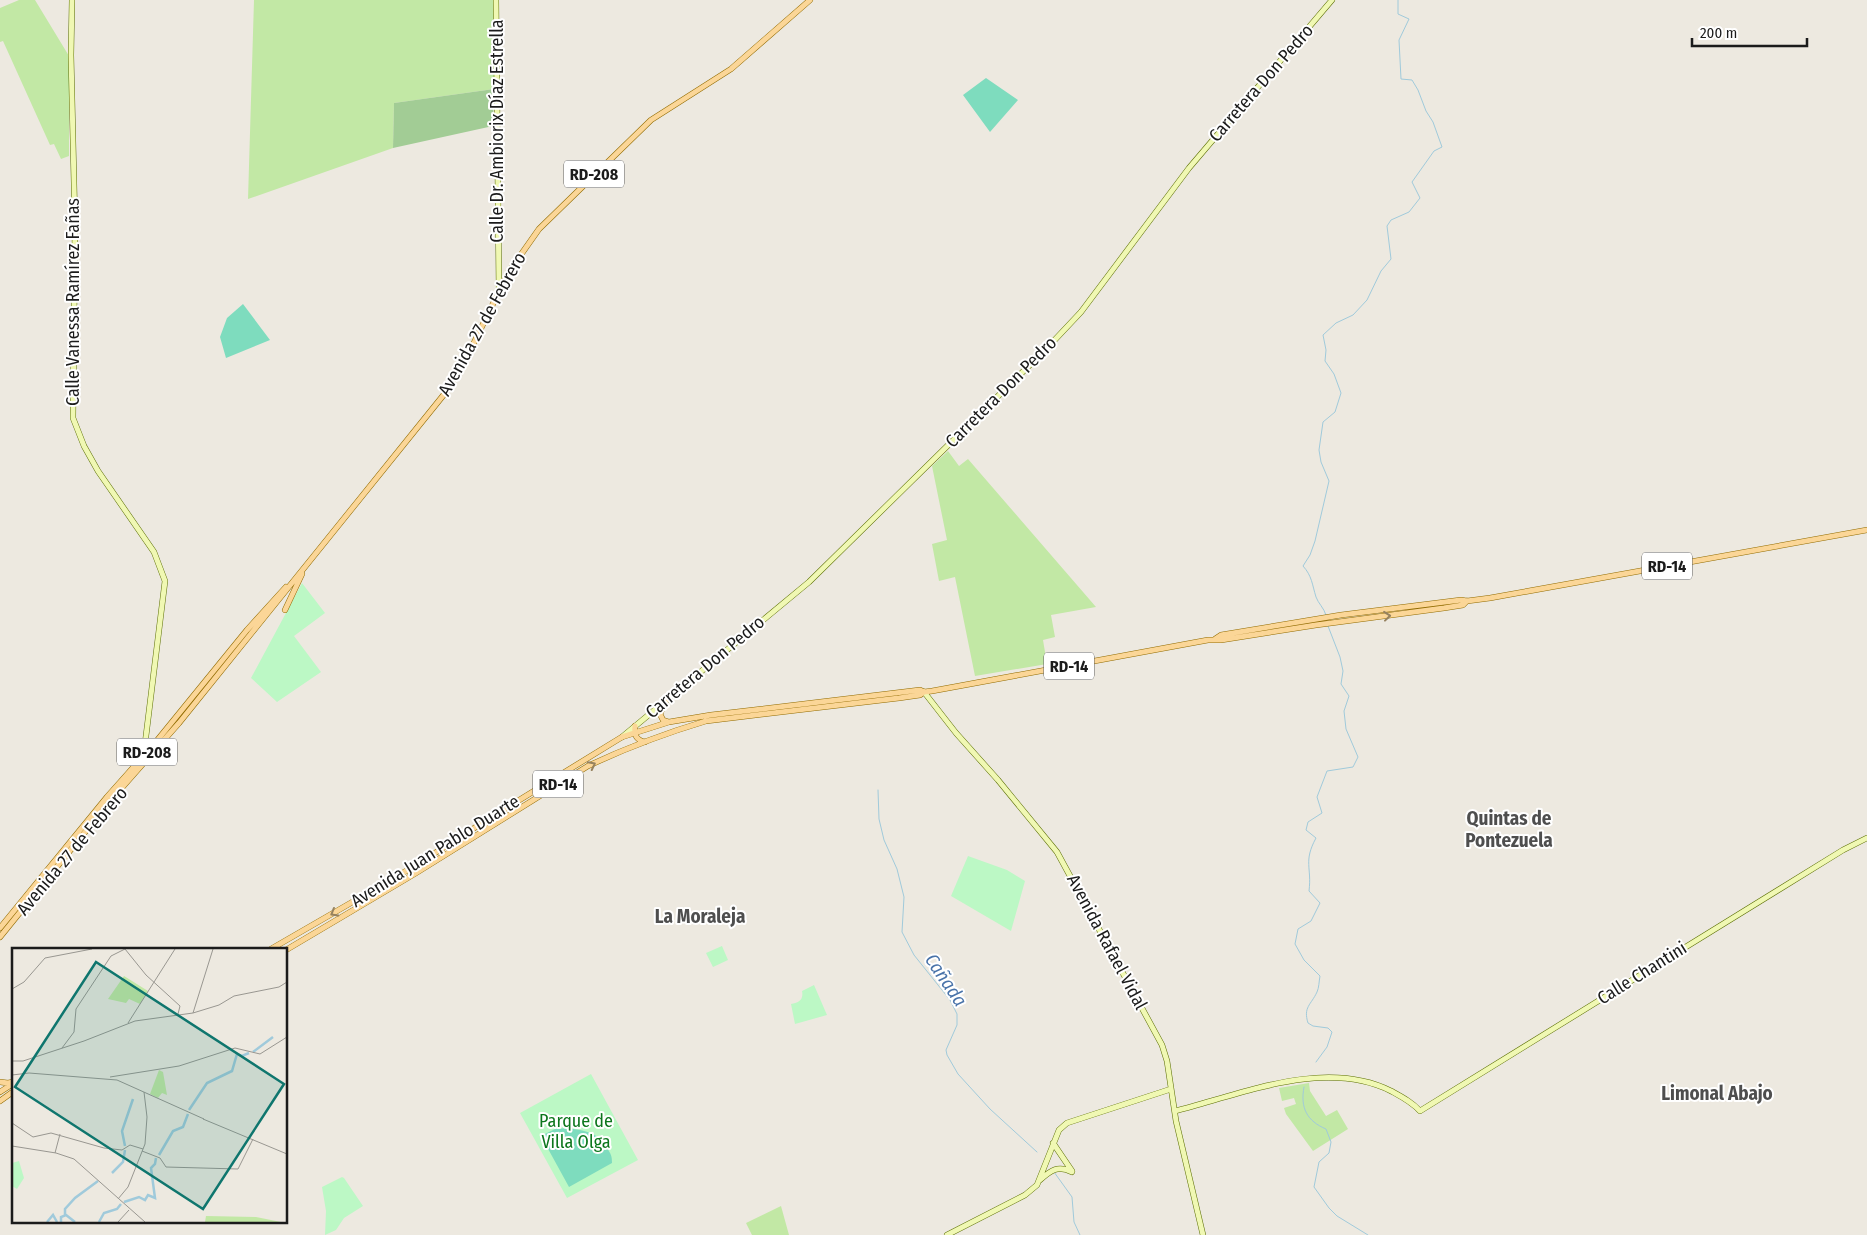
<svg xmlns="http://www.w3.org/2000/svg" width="1867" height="1235" font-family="'Fira Sans Condensed',sans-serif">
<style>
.grass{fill:#c2e8a5}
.forest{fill:#a2cc95}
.park{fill:#bcf8c5}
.pitch{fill:#7edcbe}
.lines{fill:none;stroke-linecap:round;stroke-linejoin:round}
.stream{stroke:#a0cadb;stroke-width:1}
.secondary-casing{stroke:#5c6f05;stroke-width:6}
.primary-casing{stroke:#916b01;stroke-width:6}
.secondary{stroke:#f0f8b3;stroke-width:5}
.primary{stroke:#fbd697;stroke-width:5}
.oneway{stroke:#96825f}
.labels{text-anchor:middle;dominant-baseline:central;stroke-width:4;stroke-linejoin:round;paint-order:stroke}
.shield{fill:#fff;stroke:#5f5f5f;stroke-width:1}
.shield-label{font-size:16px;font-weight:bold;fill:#1b1b1b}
.street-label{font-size:18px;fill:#1b1b1b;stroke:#fff}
.park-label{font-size:18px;fill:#0c761c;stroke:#fff}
.neighbourhood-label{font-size:19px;font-weight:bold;fill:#4e4e4e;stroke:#fff}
.water-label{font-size:19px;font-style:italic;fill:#4973a9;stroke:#fff}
.inset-river{fill:none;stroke:#a0cadb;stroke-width:2.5}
.inset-road{fill:none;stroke:#999791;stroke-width:1}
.view{fill:#0f766e;fill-opacity:0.15;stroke:#0f766e;stroke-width:2.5}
.inset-edge{fill:none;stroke:#1b1b1b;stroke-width:2.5}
</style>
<rect width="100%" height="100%" fill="#ede9e0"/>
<path class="grass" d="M 19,0 L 35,0 L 69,56 L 69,156 L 61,159 L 54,144 L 50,145 L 3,41 L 0,42 L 0,8 Z
M 254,0 L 494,0 L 494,89 L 394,103 L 393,148 L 248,199 Z
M 948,451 L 959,466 L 968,459 L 1096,607 L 1051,615 L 1055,637 L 1043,640 L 1047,664 L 975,676 L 955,577 L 939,581 L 932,544 L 947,540 L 932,466 Z
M 1309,1083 L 1310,1091 L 1326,1116 L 1337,1110 L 1348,1129 L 1313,1151 L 1286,1114 L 1284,1108 L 1296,1104 L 1294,1098 L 1282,1101 L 1279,1088 Z
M 781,1206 L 789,1235 L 752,1235 L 746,1223 Z"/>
<path class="forest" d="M 494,89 L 493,126 L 393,148 L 394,103 Z"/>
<path class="park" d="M 302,583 L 325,613 L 294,636 L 321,672 L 277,702 L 251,678 Z
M 968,856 L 1007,870 L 1025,881 L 1011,931 L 951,896 Z
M 722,946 L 728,960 L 713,967 L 706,953 Z
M 814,985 L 827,1015 L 795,1024 L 791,1004 C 798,1003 804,1000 802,991 Z
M 591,1074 L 638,1160 L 567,1198 L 520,1113 Z
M 342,1177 L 344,1178 L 363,1206 L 344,1218 L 336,1230 L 325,1235 L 326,1211 L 322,1187 Z"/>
<path class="pitch" d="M 986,78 L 1018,100 L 990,132 L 963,95 Z
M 243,304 L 270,340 L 226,358 L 220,337 L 227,318 Z
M 567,1128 C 585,1131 597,1131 607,1148 C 611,1154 612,1156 612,1163 L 569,1187 L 541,1136 L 555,1129 Z"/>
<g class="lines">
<path class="stream" d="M 1326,615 C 1324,608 1318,603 1316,597 C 1312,584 1312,576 1303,566 L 1310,555 L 1315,541 L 1329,481 L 1321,462 L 1319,450 L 1323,422 L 1335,412 L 1341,393 L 1334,374 L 1325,361 L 1326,350 L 1323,335 L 1336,323 L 1353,315 L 1367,300 L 1381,271 L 1391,259 L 1387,226 L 1391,220 L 1409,212 L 1420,198 L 1412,182 L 1434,151 L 1442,147 L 1433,122 L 1426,111 L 1418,90 L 1412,80 L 1401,79 L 1399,40 L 1409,19 L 1398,14 L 1398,0
M 878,790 L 879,819 L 884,840 L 897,869 L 904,897 L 902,932 L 914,955 L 950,1000 L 957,1014 L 957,1025 L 946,1050 L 947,1055 L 958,1074 L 990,1109 L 1037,1152
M 1316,1062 L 1327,1047 L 1332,1032 L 1328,1028 L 1313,1026 L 1308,1023 C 1303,1007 1311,1005 1317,992 C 1319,988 1319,981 1320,976 L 1304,960 L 1295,944 L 1298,929 L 1311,921 L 1320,903 L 1309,891 C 1312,867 1303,862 1316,838 L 1306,830 L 1308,822 L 1322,813 L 1317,797 L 1327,771 L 1353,767 L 1358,757 L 1346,729 L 1344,711 L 1349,696 L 1341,684 L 1343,671 L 1340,657 L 1328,626
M 1304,1087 C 1300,1108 1307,1121 1326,1129 L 1331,1142 L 1329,1153 L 1319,1162 L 1314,1187 L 1329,1208 L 1337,1216 L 1368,1235
M 1054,1172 L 1072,1197 L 1074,1222 L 1080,1235"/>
<g class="secondary-casing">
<path id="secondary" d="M 72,0 L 71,55 L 75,226 L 73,418 L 84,446 L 98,471 L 154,552 L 165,581 L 145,744 L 150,753
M 496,0 L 499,292
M 924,692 L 956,733 L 998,780 L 1057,852 L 1162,1045 L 1167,1061 L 1176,1121 L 1203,1235
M 622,737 L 809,582 L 1049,346 L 1081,312 L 1189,168 L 1332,0
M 1175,1111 C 1242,1094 1325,1058 1391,1091 C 1402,1097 1412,1102 1420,1111 L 1843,850 L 1867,838
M 1053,1143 L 1072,1171
M 1040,1180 C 1051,1170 1058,1165 1072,1172
M 947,1235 L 1025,1195 L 1037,1185 L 1059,1130 L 1067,1123 L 1171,1089"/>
</g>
<g class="primary-casing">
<path id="primary" d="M 285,610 L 302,574
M 1215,639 L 1221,635 L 1341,615 L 1461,600 L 1467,601 L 1490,598 L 1867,530
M 666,700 L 660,714 L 663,720 L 669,722
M 635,726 C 634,735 636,740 645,742
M 0,928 L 107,797 L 155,743 L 247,630 L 286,587
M 0,937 L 111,800 L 179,723 L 446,392 L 468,355 L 508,273 L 539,229 L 651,120 L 731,69 L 810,0
M 271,949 L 413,867 L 490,818 L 622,737 L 669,722 L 711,715 L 920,690 L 924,692 L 932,691 L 1208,640 L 1221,640 L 1316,625 L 1444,608 L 1463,605 L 1467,601
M 286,950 L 416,873 L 588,766 C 626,748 666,733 706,721 L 899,698 L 920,695 L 924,692
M 0,1082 L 8,1083 L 13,1082
M 0,1092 L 14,1083
M 0,1101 L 14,1091"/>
</g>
<use href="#secondary" class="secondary"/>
<use href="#primary" class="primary"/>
</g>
<defs><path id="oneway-chevron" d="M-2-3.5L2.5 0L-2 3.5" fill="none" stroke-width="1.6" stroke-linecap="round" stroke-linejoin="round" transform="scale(1.25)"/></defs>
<g class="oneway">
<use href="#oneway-chevron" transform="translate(1387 616) rotate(-6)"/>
<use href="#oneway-chevron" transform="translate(592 765) rotate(-27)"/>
<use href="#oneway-chevron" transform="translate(334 913) rotate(150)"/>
</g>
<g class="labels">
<g class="shield">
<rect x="564" y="160.5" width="60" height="27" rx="4"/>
<rect x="1642" y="552.5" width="50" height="27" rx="4"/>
<rect x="1044" y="652.5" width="50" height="27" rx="4"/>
<rect x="117" y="738.5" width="60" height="27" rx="4"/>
<rect x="533" y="770.5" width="50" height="27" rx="4"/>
</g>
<g class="shield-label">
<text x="594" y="174">RD-208</text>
<text x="1667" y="566">RD-14</text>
<text x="1069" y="666">RD-14</text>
<text x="147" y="752">RD-208</text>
<text x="558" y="784">RD-14</text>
</g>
<g class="street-label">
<text transform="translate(1261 83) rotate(-49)">Carretera Don Pedro</text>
<text transform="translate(497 131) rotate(-90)">Calle Dr. Ambiorix Díaz Estrella</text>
<text transform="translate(73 302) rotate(-90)">Calle Vanessa Ramírez Fañas</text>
<text transform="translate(482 324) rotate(-61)">Avenida 27 de Febrero</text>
<text transform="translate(1001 392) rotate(-45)">Carretera Don Pedro</text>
<text transform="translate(705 667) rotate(-40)">Carretera Don Pedro</text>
<text transform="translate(72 851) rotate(-50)">Avenida 27 de Febrero</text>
<text transform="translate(435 851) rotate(-32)">Avenida Juan Pablo Duarte</text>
<text transform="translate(1107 942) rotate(62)">Avenida Rafael Vidal</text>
<text transform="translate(1642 973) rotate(-32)">Calle Chantini</text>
</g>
<g class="park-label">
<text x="576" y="1121">Parque de<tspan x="576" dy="21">Villa Olga</tspan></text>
</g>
<g class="neighbourhood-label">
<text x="1509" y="818">Quintas de<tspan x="1509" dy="22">Pontezuela</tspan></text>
<text x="700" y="916">La Moraleja</text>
<text x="1717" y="1093">Limonal Abajo</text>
</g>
<g class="water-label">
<text transform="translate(946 980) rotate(56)">Cañada</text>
</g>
</g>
<g transform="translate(12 948)">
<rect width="275" height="275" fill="#ede9e0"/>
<path d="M 112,28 L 136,43 L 128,56 L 117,51 L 114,55 L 96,51 ZM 147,122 L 151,124 L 155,147 L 150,145 L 146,150 L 138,146 ZM 194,268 L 244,269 L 269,274 L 193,274 Z" fill="#c2e8a5"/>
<path d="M 7,213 L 12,230 L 5,241 L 0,238 L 0,215 Z" fill="#bcf8c5"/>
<path class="inset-river" d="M 241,104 L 261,89M 177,162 L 195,135 L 220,123 L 225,106 L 230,108 L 237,105M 113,198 L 110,183 L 121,151M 147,207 L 161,183 L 171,179 L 176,166M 100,225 L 111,214 L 113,202M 112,254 L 127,249 L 133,252 L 136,247 L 143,250 L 139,220 L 143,216 L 144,210M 53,268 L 53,261 L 63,250 L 86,233M 35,274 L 41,267 L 45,274M 49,274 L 49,269 L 54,267 L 63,274M 87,274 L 92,265 L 105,261 L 109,256"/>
<path class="inset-road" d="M 113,1 L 134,27 L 168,58 L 166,66M 0,41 L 12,34 L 33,10 L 80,1M 181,65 L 201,1M 116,75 L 163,1M 50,100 L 62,84 L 64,61 L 99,8 L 113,1M 0,113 L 11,113 L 72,93 L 123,73 L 181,65 L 207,57 L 222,48 L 267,39 L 275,34M 0,127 L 17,125 L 105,132 L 192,171M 98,129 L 167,118 L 223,100 L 248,106 L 275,89M 191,171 L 275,206M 0,175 L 21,189 L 39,185 L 92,200 L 110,202 L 118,197 L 131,201M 0,198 L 44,205 L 62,211 L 133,274M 130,203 L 148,210 L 154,219 L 226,221 L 241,191M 43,205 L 48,186M 106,251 L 116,239 L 133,196 L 135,169 L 132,144M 106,274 L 117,262"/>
<path class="view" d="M 84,14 L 272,136 L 191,261 L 3,139 Z"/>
<rect width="275" height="275" class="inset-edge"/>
</g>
<path d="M1692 38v8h115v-8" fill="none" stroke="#1b1b1b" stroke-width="2.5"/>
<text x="1700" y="38" font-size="15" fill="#1b1b1b" stroke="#ffffff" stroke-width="4" paint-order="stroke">200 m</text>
</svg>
